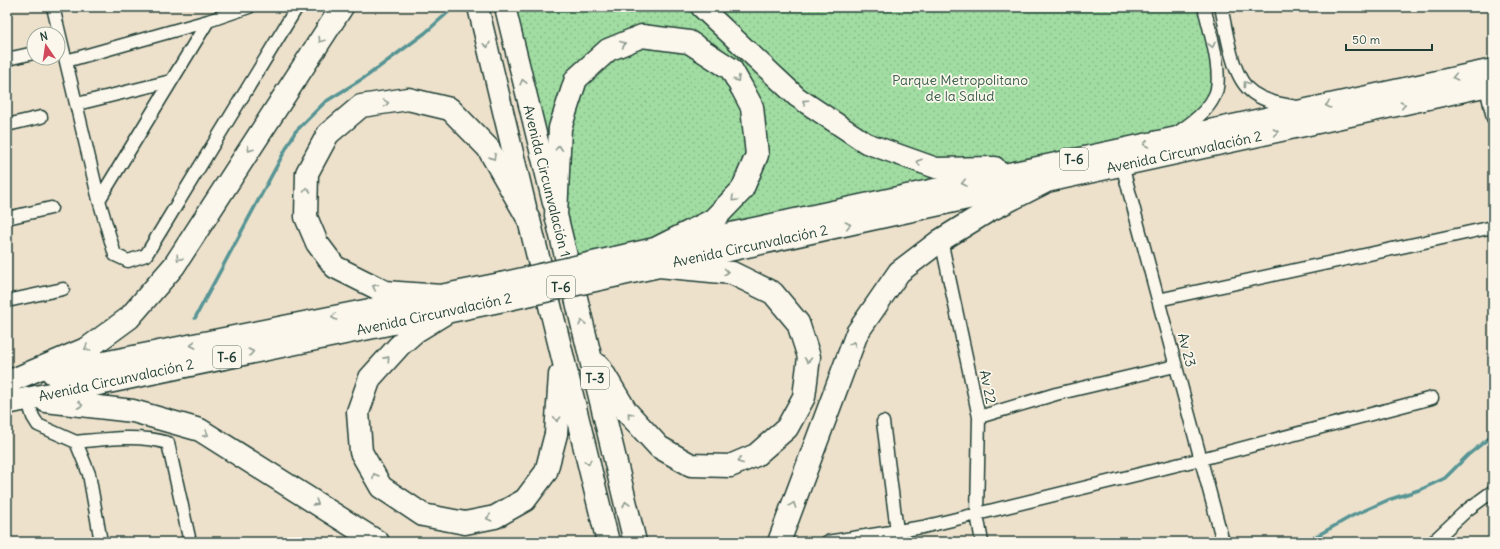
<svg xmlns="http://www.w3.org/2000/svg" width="1500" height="549" font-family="Delius,sans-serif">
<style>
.green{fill:url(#green-dots);stroke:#608c6b}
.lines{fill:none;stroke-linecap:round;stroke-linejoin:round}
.stream{stroke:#579494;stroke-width:3.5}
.street-casing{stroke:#1f3d34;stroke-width:15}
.primary-casing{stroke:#1f3d34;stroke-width:23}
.highway-casing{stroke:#1f3d34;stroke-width:25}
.street{stroke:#fbf7ec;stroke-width:12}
.primary{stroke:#fbf7ec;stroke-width:20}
.highway{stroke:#fbf7ec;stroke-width:22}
.highway-bridge-casing{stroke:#1f3d34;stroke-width:25;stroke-linecap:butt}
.highway-bridge{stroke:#fbf7ec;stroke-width:22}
.oneway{stroke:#8d9a90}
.labels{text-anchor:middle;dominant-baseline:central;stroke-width:3.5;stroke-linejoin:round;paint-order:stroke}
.shield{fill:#fbf7ec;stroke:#61756b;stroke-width:1}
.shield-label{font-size:13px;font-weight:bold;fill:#1f3d34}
.park-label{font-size:14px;fill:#395d4a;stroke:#fbf7ec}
.street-label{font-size:14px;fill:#1f3d34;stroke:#fbf7ec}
</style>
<defs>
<pattern id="green-dots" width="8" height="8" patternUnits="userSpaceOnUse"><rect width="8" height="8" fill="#a1dca2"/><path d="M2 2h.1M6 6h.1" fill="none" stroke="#8abe8c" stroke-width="1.8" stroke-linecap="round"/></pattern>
</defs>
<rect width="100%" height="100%" fill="#ede1cc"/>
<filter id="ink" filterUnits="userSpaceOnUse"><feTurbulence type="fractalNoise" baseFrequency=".025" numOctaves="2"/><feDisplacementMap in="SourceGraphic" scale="8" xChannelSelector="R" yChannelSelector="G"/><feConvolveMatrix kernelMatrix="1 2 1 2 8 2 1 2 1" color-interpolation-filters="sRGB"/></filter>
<g filter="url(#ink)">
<path class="green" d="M 505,7 L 1204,7 L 1215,96 L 1190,124 L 569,269 Z"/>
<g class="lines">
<path class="stream" d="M 195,318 L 295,132 L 325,102 L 367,76 L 425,33 L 454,7
M 1306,542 L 1352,516 L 1388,500 L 1422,489 L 1445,478 L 1468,455 L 1493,435"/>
<g class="street-casing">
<path id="street" d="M 53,7 L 99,200 L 115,255 L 128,261 L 146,255 L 297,7
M 1221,7 C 1227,31 1231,78 1253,93 C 1266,102 1281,104 1296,107
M 7,59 L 34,53
M 66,61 L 208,21 L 249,7
M 1486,87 L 1493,118
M 77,104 L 171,81
M 7,125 L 41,117
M 1177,133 C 1191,123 1206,113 1214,97 C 1225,78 1209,28 1204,7
M 1122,165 L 1223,542
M 99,200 L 208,21
M 7,218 L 51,208
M 941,240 L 979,417 L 977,514 L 982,542
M 1158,300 L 1493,227
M 7,301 L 63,289
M 27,398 L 33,417 L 38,425 L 76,442 L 89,474 L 101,542
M 979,417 L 1056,394 L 1175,366
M 883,422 L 897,531
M 76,442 C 105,439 139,434 168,443 L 190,542
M 827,542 L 923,527 L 977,514 L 1201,459 L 1432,398
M 1436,542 L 1436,539 L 1467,510 L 1493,491"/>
</g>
<g class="primary-casing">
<path id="primary" d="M 478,7 L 526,207
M 505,7 L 553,203
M 701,7 L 797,97 L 866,143 L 936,168 L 995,167
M 670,246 L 1493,69
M 669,264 L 1493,85"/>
</g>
<g class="highway-casing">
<path id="highway" d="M 615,258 L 655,249 L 713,220 L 742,190 L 757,155 L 752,107 L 743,90 L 731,69 L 689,42 L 642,36 L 608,50 L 576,79 L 560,128 L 556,215 L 635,542
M 441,296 L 385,292 L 335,267 L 317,243 L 306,217 L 307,173 L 328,134 L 361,106 L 408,99 L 450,109 L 488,148 L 529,220 L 608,542
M 447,312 L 416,331 L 399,346 L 370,378 L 358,412 L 361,452 L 381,487 L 423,515 L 465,523 L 495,517 L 525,500 L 546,472 L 556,434 L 560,375
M 599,366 L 626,411 L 659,447 L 691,465 L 730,466 L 756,455 L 787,428 L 804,397 L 809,357 L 798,323 L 773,293 L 732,273 L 659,266 L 618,275
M 53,373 L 501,284
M 8,382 L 88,348 L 129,318 L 174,266 L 342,7
M 46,401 L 133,411 L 200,430 L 378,542
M 7,403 L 504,300
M 779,542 L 857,333 L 899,272 L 941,240 L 988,211 L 1043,183"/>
</g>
<use href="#street" class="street"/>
<use href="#primary" class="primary"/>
<use href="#highway" class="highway"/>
<g class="highway-bridge-casing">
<path id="highway-bridge" d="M 501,284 L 615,258
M 504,300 L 618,275"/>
</g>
<use href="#highway-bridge" class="highway-bridge"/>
</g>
<defs><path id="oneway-chevron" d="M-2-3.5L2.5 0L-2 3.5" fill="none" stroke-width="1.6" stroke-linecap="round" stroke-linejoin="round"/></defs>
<g class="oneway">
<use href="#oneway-chevron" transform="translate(321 40) rotate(123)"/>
<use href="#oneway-chevron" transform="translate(623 44) rotate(-23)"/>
<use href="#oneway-chevron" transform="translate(487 45) rotate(77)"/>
<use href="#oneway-chevron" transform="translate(1212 45) rotate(77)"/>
<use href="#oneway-chevron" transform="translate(1455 77) rotate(168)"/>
<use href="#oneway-chevron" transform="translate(737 79) rotate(59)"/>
<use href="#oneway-chevron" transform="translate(523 82) rotate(-104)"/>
<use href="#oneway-chevron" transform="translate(1246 84) rotate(-126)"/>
<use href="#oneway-chevron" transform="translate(805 102) rotate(-146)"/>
<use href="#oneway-chevron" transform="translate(386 103) rotate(-9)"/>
<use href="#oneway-chevron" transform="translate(1328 105) rotate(168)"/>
<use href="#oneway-chevron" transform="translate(1403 105) rotate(-12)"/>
<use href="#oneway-chevron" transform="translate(1276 132) rotate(-12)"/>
<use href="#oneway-chevron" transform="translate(1146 144) rotate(168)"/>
<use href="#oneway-chevron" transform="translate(559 148) rotate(-87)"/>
<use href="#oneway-chevron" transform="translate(250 149) rotate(123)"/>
<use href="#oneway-chevron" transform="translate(493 157) rotate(60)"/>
<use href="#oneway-chevron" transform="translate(919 162) rotate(-161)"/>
<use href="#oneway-chevron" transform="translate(964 183) rotate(168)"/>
<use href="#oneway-chevron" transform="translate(307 190) rotate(-89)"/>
<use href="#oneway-chevron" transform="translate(734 199) rotate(135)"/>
<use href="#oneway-chevron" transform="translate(848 225) rotate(-12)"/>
<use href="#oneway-chevron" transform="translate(179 258) rotate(123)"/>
<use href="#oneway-chevron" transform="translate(726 272) rotate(7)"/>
<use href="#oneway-chevron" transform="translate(375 287) rotate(-154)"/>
<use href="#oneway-chevron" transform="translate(334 317) rotate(169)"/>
<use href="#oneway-chevron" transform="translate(582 323) rotate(-103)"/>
<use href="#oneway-chevron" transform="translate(853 344) rotate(-70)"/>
<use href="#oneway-chevron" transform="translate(193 345) rotate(169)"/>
<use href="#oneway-chevron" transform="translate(87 348) rotate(151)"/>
<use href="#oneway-chevron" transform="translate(251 352) rotate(-12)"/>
<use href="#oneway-chevron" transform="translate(387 359) rotate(-48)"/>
<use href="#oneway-chevron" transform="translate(808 360) rotate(91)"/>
<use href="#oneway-chevron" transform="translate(80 405) rotate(7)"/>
<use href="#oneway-chevron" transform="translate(630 415) rotate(-131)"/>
<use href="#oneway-chevron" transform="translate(557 419) rotate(93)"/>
<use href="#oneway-chevron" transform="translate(206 434) rotate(31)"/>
<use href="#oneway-chevron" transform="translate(740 461) rotate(157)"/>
<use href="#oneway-chevron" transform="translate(588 462) rotate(76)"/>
<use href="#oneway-chevron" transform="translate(375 476) rotate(-120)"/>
<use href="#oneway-chevron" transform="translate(316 503) rotate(32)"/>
<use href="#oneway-chevron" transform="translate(626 504) rotate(-104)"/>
<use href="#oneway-chevron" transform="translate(793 505) rotate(-70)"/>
<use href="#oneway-chevron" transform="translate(489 518) rotate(167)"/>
</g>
</g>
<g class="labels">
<g class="shield">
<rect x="1060" y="148" width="28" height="22" rx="3"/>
<rect x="547" y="276" width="28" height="22" rx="3"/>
<rect x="213" y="346" width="28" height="22" rx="3"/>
<rect x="581" y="367" width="28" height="22" rx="3"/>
</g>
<g class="shield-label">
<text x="1074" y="159">T-6</text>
<text x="561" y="287">T-6</text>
<text x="227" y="357">T-6</text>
<text x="595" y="378">T-3</text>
</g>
<g class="park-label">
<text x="960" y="80">Parque Metropolitano<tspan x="960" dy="16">de la Salud</tspan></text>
</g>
<g class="street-label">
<text transform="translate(1184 152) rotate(-12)">Avenida Circunvalación 2</text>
<text transform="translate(547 181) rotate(76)">Avenida Circunvalación 1</text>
<text transform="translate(750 246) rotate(-12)">Avenida Circunvalación 2</text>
<text transform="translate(434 314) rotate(-12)">Avenida Circunvalación 2</text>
<text transform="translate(1187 350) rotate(75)">Av 23</text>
<text transform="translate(116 380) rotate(-12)">Avenida Circunvalación 2</text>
<text transform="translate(988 387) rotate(78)">Av 22</text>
</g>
</g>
<rect width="1500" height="549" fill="none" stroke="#fbf7ec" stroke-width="24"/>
<rect x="12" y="12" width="1476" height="525" fill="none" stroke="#1f3d34" stroke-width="1.5" filter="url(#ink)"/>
<g transform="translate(46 46) rotate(347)"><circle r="19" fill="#fbf7ec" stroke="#a3ada2"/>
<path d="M0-3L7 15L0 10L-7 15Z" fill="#d1495b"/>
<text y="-6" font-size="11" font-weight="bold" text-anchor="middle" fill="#1f3d34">N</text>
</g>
<path d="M1346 44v6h86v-6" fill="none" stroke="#1f3d34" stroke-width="2"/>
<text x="1352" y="44" font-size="12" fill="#1f3d34" stroke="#fbf7ec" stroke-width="3" paint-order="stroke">50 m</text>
</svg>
